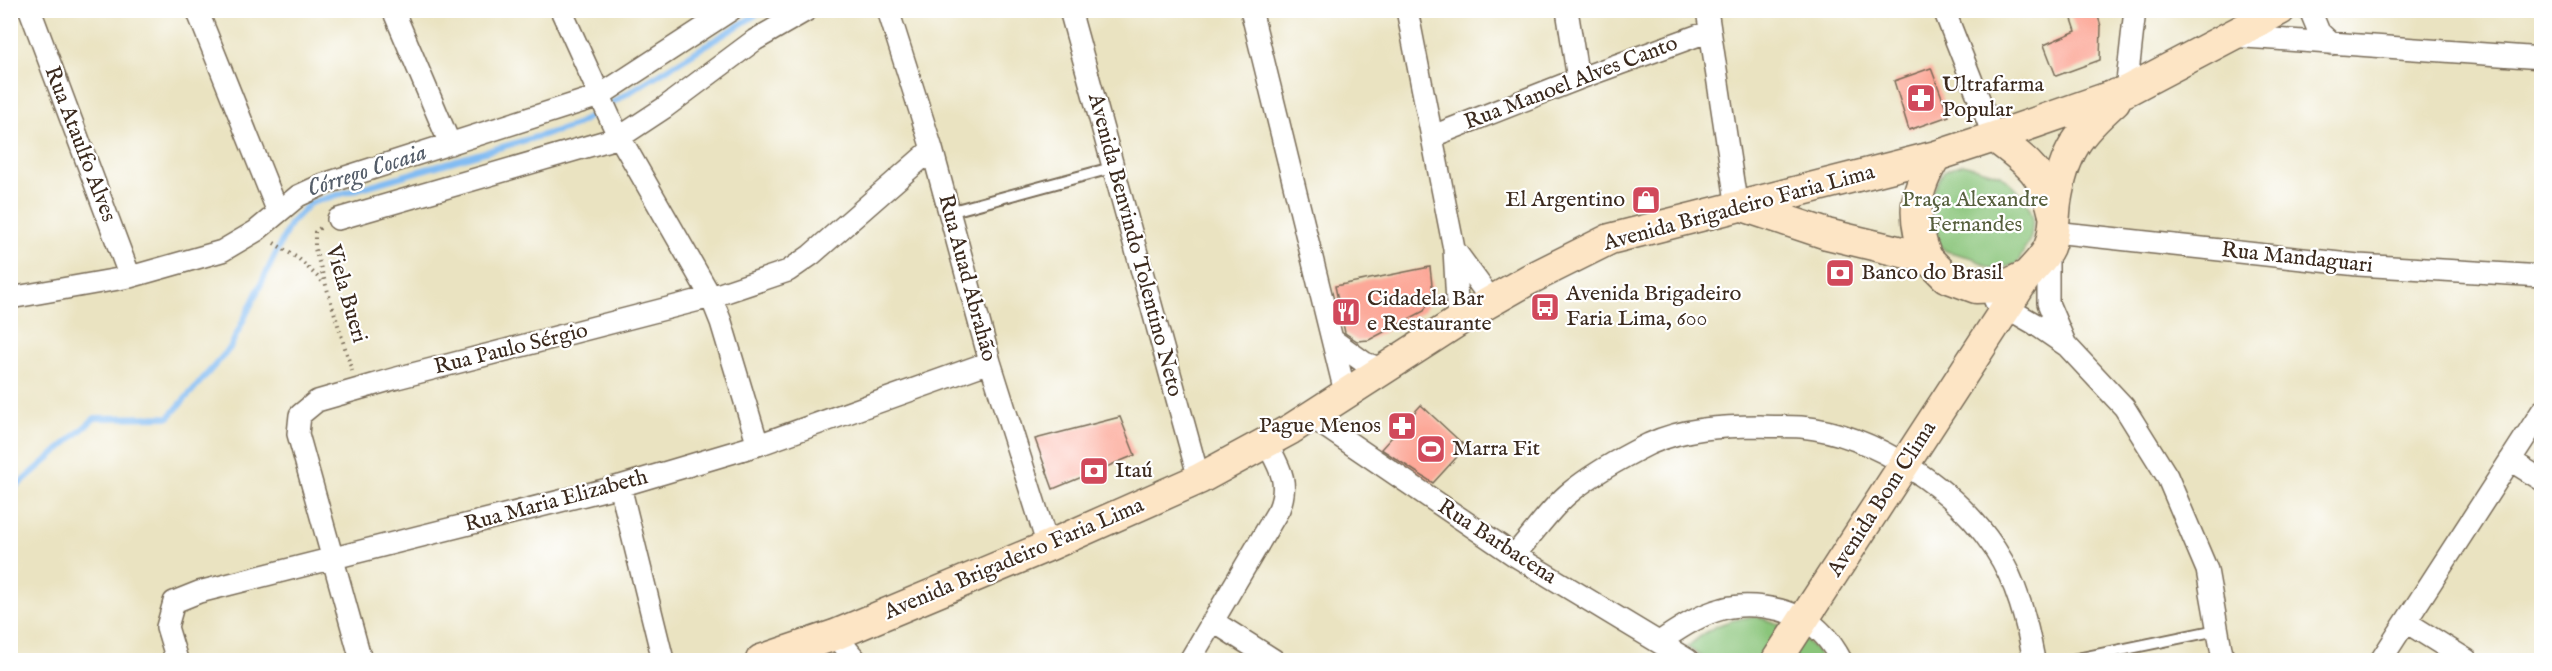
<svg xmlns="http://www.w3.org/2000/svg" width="2552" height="671" font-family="'IM FELL English',serif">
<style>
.green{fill:#8ac57a;stroke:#62784c;stroke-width:1.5}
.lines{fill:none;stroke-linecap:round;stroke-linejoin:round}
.stream{stroke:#82bcf3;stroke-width:6}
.building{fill:#fca898}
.lane-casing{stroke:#786b57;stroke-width:14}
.street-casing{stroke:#786b57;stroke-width:24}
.secondary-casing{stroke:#786b57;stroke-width:33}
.path{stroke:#786b57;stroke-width:4;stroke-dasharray:1.5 4.5;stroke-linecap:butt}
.lane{stroke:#fff;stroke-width:10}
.street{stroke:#fff;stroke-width:21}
.secondary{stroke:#fde5c5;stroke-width:30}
.labels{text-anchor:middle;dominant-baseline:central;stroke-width:4.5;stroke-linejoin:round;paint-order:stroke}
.street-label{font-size:22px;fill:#3b2a1e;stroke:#fff}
.poi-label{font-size:22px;fill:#3b2a1e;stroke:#fff;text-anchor:start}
.park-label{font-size:22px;fill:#57603e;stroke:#fff}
.water-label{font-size:24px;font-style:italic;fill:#545d69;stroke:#fff}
</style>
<rect width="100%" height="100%" fill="#fff"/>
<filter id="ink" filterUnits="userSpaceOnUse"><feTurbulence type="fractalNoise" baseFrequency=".0167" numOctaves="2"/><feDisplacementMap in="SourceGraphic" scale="12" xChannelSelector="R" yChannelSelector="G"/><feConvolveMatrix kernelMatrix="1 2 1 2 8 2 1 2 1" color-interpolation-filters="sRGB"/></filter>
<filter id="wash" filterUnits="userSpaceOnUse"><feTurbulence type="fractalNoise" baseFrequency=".008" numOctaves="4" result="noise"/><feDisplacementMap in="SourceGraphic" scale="24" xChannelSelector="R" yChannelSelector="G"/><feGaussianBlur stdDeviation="1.35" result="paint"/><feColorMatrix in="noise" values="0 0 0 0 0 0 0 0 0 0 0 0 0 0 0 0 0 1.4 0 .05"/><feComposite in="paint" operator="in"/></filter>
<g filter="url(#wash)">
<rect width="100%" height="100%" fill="#eae3c1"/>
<path class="green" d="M 1963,164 L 2001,175 L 2025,197 L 2033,217 L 2031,237 L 2017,264 L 1993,270 L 1973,258 L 1946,251 L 1928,236 L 1925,205 L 1944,171 Z
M 1755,616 C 1781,624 1809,635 1822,660 L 1707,660 L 1687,647 C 1712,626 1722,621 1755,616 Z"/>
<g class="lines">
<path class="stream" d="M 10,484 L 18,485 L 95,418 L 169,417 L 230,348 L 290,224 L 310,203 L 574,126 L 764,10"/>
</g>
<g id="blocks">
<path class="building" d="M 2069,10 L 2096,10 L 2101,26 L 2100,60 L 2056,76 L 2044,45 L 2076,31 Z
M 1931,68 L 1949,116 L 1909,130 L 1894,81 Z
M 1430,267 L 1433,294 L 1424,311 L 1369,340 L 1357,341 L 1345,333 L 1335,286 Z
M 1421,405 L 1466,447 L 1433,483 L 1381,449 Z
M 1120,417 L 1135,455 L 1053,489 L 1035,439 Z"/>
</g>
</g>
<g filter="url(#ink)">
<use href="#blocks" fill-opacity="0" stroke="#786b57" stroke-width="1.5"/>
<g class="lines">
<g class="lane-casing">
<path id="lane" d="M 949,212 L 1115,167
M 2072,660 L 2217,630"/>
</g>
<g class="street-casing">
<path id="street" d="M 30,10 L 130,277
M 197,10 L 278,212
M 393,10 L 450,144
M 561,10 L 615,129 L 711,297 L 721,322 L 758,445
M 888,10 L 932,149 L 990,362 L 1048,546
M 1070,10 L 1199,479
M 1251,10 L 1345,392
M 1407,10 L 1454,249 L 1458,321
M 1567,10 L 1578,79
M 1707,10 L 1737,208
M 1944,10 L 1994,137
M 2310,10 L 2319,32 L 2332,44
M 2231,36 L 2542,58
M 2126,91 L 2135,10
M 1433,136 L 1578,79 L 1710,31
M 338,219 L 620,137 L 664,108 L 755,40 L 807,10
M 2054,232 L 2358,265 L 2542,276
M 2048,248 L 2048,303 L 2065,343
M 1454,249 L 1492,301
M 10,298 L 130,277 L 222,251 L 256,231 L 298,196 L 324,184 L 599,96 L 731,10
M 1995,301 L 2035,324 L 2067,346 L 2124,407 L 2167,476 L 2207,570 L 2223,660
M 1333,340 L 1365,363 L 1382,369
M 1310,416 L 1514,555 L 1688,660
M 2510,460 L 2542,480
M 620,486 L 663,660
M 1514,555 C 1532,536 1548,511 1568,494 C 1592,474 1621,458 1649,444 C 1684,428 1723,426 1760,426 C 1774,427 1788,426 1801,427 C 1874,434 1956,489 1995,549 C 2017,582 2027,623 2034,660
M 1214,622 L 1274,660
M 2406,622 L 2467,660
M 835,635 L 856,660
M 1659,642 C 1679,629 1699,615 1722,609 C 1746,602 1781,607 1804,619 C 1820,628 1833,645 1841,660
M 177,660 L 167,627 L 174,602 L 199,592 L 620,486 L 758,445 L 990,362
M 361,660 L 298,434 L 300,415 L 317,401 L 397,378 L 711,297 L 788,271 L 811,255 L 932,149
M 1190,660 L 1279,509 C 1290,481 1279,467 1266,442
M 2381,660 L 2542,411"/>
</g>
<g class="secondary-casing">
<path id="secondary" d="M 1994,137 C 2026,161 2045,173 2054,215
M 1743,206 L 1827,234 L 1927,258 L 1946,277 L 1976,288 L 2002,287 L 2029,274
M 1927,258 C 1911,218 1913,193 1936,156
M 761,660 L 835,635 L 1048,546 L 1199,479 L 1291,429 L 1474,311 L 1528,280 L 1610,239 L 1936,156 L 1994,137 L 2126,91 L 2280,10
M 1777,660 L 2006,308 C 2014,296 2021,284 2029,273 C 2036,265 2044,258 2049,247 C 2055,233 2054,217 2056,202 C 2064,151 2078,134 2115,101"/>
</g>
<path class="path" d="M 320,228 L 315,232 L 315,249 L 352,371
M 274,243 L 299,259 L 324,283"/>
<use href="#lane" class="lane"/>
<use href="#street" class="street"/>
<use href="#secondary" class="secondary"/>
</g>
</g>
<defs>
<g id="pharmacy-square" transform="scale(1.5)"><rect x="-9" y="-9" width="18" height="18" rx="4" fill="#d1495b" stroke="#fff"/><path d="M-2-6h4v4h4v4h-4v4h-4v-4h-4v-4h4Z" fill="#fff"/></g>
<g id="shop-square" transform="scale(1.5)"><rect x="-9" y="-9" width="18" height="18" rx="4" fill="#d1495b" stroke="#fff"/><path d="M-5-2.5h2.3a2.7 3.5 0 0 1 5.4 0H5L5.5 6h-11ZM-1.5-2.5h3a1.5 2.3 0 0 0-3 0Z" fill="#fff"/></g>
<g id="bank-square" transform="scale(1.5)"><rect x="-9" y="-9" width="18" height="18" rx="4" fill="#d1495b" stroke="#fff"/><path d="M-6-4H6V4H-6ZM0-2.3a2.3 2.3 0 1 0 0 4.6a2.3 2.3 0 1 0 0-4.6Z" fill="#fff"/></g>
<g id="bus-square" transform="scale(1.5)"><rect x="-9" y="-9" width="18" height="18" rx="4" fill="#d1495b" stroke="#fff"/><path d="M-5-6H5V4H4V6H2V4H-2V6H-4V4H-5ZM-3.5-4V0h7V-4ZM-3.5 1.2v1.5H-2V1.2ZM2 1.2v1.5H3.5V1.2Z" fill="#fff"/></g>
<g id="restaurant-square" transform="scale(1.5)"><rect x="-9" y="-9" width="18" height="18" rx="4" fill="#d1495b" stroke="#fff"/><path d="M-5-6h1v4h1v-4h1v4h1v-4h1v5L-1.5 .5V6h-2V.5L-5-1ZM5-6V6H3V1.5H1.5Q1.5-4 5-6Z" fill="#fff"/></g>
<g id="stadium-square" transform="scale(1.5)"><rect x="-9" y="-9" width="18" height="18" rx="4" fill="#d1495b" stroke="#fff"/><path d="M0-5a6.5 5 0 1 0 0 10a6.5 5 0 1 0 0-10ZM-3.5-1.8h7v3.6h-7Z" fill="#fff"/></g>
</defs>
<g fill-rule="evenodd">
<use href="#pharmacy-square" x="1921" y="98"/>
<use href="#shop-square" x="1646" y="200"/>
<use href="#bank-square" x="1840" y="273"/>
<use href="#bus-square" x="1545" y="307"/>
<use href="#restaurant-square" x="1346" y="312"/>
<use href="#pharmacy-square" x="1402" y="426"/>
<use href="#stadium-square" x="1431" y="449"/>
<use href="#bank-square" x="1094" y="471"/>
</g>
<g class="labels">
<g class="street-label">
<text transform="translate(1571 83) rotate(-21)">Rua Manoel Alves Canto</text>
<text transform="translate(80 144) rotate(69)">Rua Ataulfo Alves</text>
<text transform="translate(1739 208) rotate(-15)">Avenida Brigadeiro Faria Lima</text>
<text transform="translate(1135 245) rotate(75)">Avenida Benvindo Tolentino Neto</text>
<text transform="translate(2297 258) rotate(6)">Rua Mandaguari</text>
<text transform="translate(967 278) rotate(75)">Rua Auad Abrahão</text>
<text transform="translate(346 294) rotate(74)">Viela Bueri</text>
<text transform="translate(511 349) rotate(-14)">Rua Paulo Sérgio</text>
<text transform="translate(1882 499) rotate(-57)">Avenida Bom Clima</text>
<text transform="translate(556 501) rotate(-15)">Rua Maria Elizabeth</text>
<text transform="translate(1497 542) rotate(33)">Rua Barbacena</text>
<text transform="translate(1014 559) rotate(-23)">Avenida Brigadeiro Faria Lima</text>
</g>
<g class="poi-label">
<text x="1942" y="85">Ultrafarma<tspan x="1942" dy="25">Popular</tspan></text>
<text x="1625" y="200" text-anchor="end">El Argentino</text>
<text x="1861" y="273">Banco do Brasil</text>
<text x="1566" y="294">Avenida Brigadeiro<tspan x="1566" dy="25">Faria Lima, 600</tspan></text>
<text x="1367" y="299">Cidadela Bar<tspan x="1367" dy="25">e Restaurante</tspan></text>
<text x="1381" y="426" text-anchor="end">Pague Menos</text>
<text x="1452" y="449">Marra Fit</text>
<text x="1115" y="471">Itaú</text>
</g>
<g class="park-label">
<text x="1975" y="200">Praça Alexandre<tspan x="1975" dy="25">Fernandes</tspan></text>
</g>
<g class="water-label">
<text transform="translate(367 171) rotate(-18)">Córrego Cocaia</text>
</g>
</g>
<rect width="2552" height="671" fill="none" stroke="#fff" stroke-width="36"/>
</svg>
